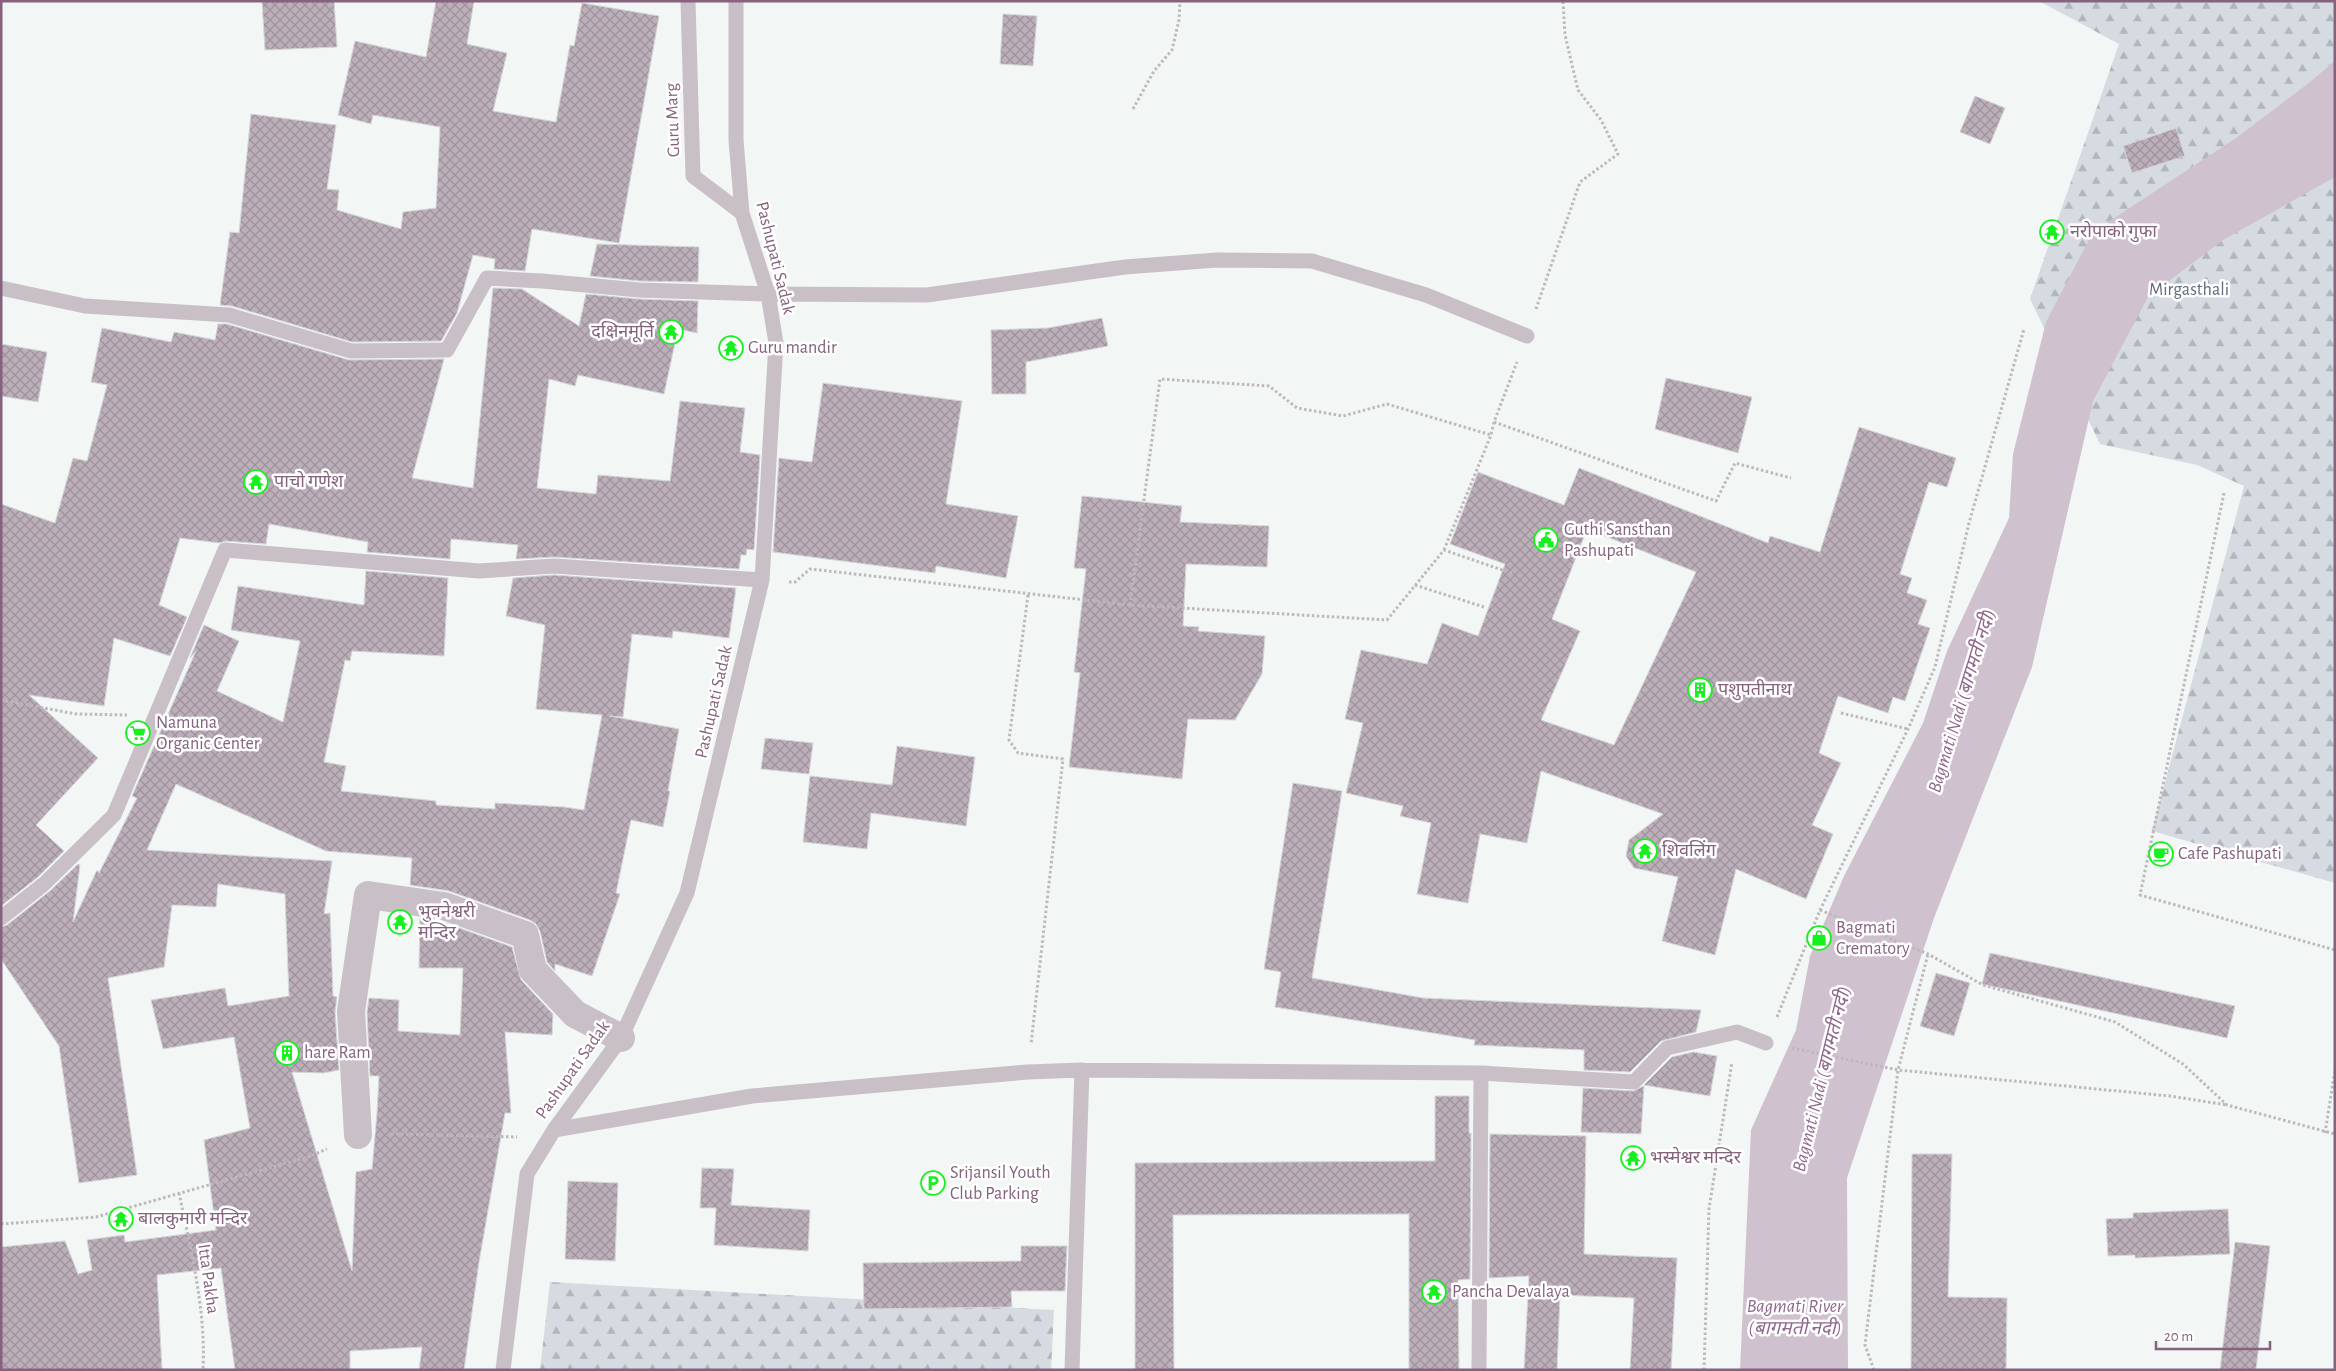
<svg xmlns="http://www.w3.org/2000/svg" width="2336" height="1371" font-family="'Alegreya Sans','Noto Sans Devanagari',sans-serif">
<style>
.forest{fill:url(#forest-firs)}
.water{fill:#d0c1cf}
.building{fill:url(#building-cross-hatch);stroke:#d4d7d7;fill-rule:evenodd}
.lines{fill:none;stroke-linecap:round;stroke-linejoin:round}
.path{stroke:#beb8bd;stroke-width:3;stroke-dasharray:2.5 2.5;stroke-linecap:butt}
.service{stroke:#c9c0c7;stroke-width:15}
.minor{stroke:#c9c0c7;stroke-width:28}
.labels{text-anchor:middle;dominant-baseline:central;stroke-width:5;stroke-linejoin:round;paint-order:stroke}
.street-label{font-size:18px;fill:#85627d;stroke:#fff}
.poi-label{font-size:18px;fill:#85627d;stroke:#fff;text-anchor:start}
.park-label{font-size:18px;fill:#626c7c;stroke:#fff}
.water-label{font-size:19px;font-style:italic;fill:#90678d;stroke:#fff}
</style>
<defs>
<pattern id="forest-firs" width="22" height="20" patternUnits="userSpaceOnUse" patternTransform="scale(1.25)"><rect width="22" height="20" fill="#d5dbe0"/><path d="M5 1l3.5 6h-7zM16 11l3.5 6h-7z" fill="#b2b5bb"/></pattern>
<pattern id="building-cross-hatch" width="8" height="8" patternUnits="userSpaceOnUse" patternTransform="scale(1.25)"><rect width="8" height="8" fill="#bcafba"/><path d="M0 0l8 8M0 8l8-8" fill="none" stroke="#9e929c"/></pattern>
</defs>
<rect width="100%" height="100%" fill="#f2f6f5"/>
<path class="forest" d="M 2039,1 L 2335,1 L 2335,883 L 2152,831 L 2244,486 L 2197,465 L 2100,444 L 2030,299 L 2119,44 Z
M 550,1282 L 1054,1310 L 1051,1370 L 540,1370 Z"/>
<path class="water" d="M 2335,61 L 2335,177 L 2223,240 L 2148,297 L 2093,401 L 2032,667 L 1934,918 L 1847,1178 L 1848,1370 L 1740,1370 L 1751,1130 L 1796,1030 L 1810,956 L 1844,876 L 1923,723 L 1947,651 L 2009,518 L 2013,454 L 2046,322 L 2093,232 L 2236,138 L 2305,86 Z"/>
<path class="building" d="M 262,1 L 334,1 L 337,47 L 265,50 Z
M 436,1 L 474,1 L 467,44 L 507,53 L 493,111 L 556,122 L 570,45 L 574,46 L 582,3 L 659,16 L 619,243 L 532,229 L 525,271 L 494,269 L 495,259 L 473,255 L 457,313 L 441,341 L 352,342 L 232,306 L 220,305 L 230,232 L 239,233 L 251,114 L 336,125 L 327,189 L 339,190 L 337,210 L 401,229 L 403,212 L 436,208 L 440,127 L 373,115 L 371,124 L 338,115 L 355,41 L 426,57 Z
M 1003,14 L 1037,16 L 1033,66 L 1000,64 Z
M 1975,96 L 2005,108 L 1990,144 L 1960,132 Z
M 2176,128 L 2185,156 L 2132,173 L 2123,146 Z
M 597,244 L 699,247 L 698,282 L 640,281 L 590,276 Z
M 493,288 L 522,289 L 579,326 L 586,294 L 639,299 L 698,301 L 697,333 L 678,329 L 664,394 L 578,375 L 575,386 L 549,379 L 537,488 L 596,494 L 598,475 L 670,481 L 680,401 L 745,408 L 740,452 L 760,455 L 754,550 L 747,549 L 746,555 L 741,555 L 739,569 L 554,557 L 516,559 L 518,545 L 451,539 L 450,559 L 367,552 L 368,542 L 269,524 L 266,544 L 226,541 L 219,543 L 180,538 L 159,605 L 187,617 L 170,656 L 114,638 L 104,706 L 29,695 L 98,758 L 36,825 L 64,851 L 38,877 L 1,906 L 1,504 L 55,523 L 73,458 L 87,461 L 107,385 L 91,382 L 102,328 L 171,342 L 174,332 L 215,340 L 218,324 L 227,324 L 349,360 L 444,359 L 412,478 L 473,488 Z
M 1102,318 L 1108,346 L 1026,362 L 1026,394 L 992,394 L 991,330 L 1048,328 Z
M 1,344 L 47,352 L 38,402 L 1,396 Z
M 1666,378 L 1752,397 L 1738,453 L 1655,429 Z
M 823,383 L 962,401 L 946,504 L 1018,516 L 1006,578 L 936,566 L 935,573 L 773,552 L 779,458 L 812,462 Z
M 1859,427 L 1956,458 L 1947,487 L 1929,482 L 1900,574 L 1912,578 L 1907,593 L 1927,600 L 1918,624 L 1930,628 L 1905,701 L 1893,697 L 1888,713 L 1838,696 L 1819,753 L 1841,763 L 1812,825 L 1833,834 L 1806,899 L 1736,869 L 1715,955 L 1662,941 L 1678,877 L 1634,868 L 1626,856 L 1629,840 L 1663,814 L 1541,771 L 1527,843 L 1480,834 L 1468,903 L 1417,894 L 1431,823 L 1400,816 L 1403,806 L 1346,793 L 1363,723 L 1345,719 L 1361,650 L 1427,664 L 1442,623 L 1478,636 L 1505,564 L 1450,544 L 1478,472 L 1564,505 L 1579,468 L 1768,543 L 1770,536 L 1820,552 ZM 1587,529 L 1696,572 L 1614,745 L 1541,720 L 1580,631 L 1552,619 Z
M 1082,496 L 1182,506 L 1180,522 L 1269,526 L 1267,567 L 1186,564 L 1183,626 L 1199,627 L 1198,631 L 1265,636 L 1262,674 L 1235,720 L 1188,719 L 1182,779 L 1069,767 L 1080,673 L 1074,672 L 1086,569 L 1074,568 Z
M 366,571 L 448,578 L 444,656 L 352,651 L 350,661 L 345,660 L 324,762 L 346,766 L 341,791 L 436,801 L 436,805 L 495,809 L 495,803 L 564,807 L 584,810 L 602,715 L 536,709 L 545,625 L 506,616 L 513,578 L 554,575 L 736,588 L 729,638 L 673,631 L 672,638 L 632,634 L 623,717 L 610,716 L 679,729 L 668,791 L 670,791 L 663,827 L 631,820 L 616,893 L 620,894 L 592,976 L 555,964 L 555,971 L 547,962 L 540,931 L 536,924 L 530,920 L 449,891 L 410,885 L 412,858 L 326,851 L 176,784 L 147,850 L 332,861 L 324,914 L 330,913 L 333,996 L 337,997 L 335,1012 L 339,1070 L 323,1073 L 292,1072 L 352,1271 L 356,1172 L 372,1169 L 377,1113 L 379,1076 L 370,1076 L 367,1012 L 369,998 L 399,1000 L 398,1031 L 460,1035 L 463,968 L 419,968 L 420,918 L 440,921 L 512,947 L 521,980 L 553,1014 L 552,1035 L 505,1032 L 511,1113 L 505,1113 L 479,1262 L 464,1370 L 419,1370 L 422,1347 L 350,1351 L 350,1370 L 235,1370 L 221,1268 L 157,1275 L 162,1370 L 1,1370 L 1,1247 L 65,1241 L 78,1274 L 92,1270 L 87,1240 L 124,1235 L 125,1242 L 216,1230 L 204,1140 L 250,1128 L 234,1037 L 163,1049 L 151,1000 L 225,988 L 228,1006 L 289,996 L 285,894 L 218,884 L 216,907 L 172,905 L 164,967 L 108,978 L 137,1175 L 79,1183 L 59,1046 L 1,959 L 1,927 L 7,925 L 50,891 L 78,864 L 80,865 L 73,922 L 97,870 L 99,873 L 137,798 L 132,796 L 196,651 L 190,658 L 204,625 L 239,641 L 217,691 L 283,722 L 300,641 L 231,630 L 238,586 L 364,605 Z
M 765,738 L 813,743 L 809,774 L 761,769 Z
M 897,746 L 975,757 L 966,826 L 871,813 L 867,849 L 803,842 L 810,776 L 892,785 Z
M 1293,783 L 1342,791 L 1312,978 L 1423,998 L 1701,1010 L 1696,1032 L 1661,1041 L 1630,1072 L 1584,1070 L 1584,1050 L 1474,1045 L 1475,1040 L 1275,1007 L 1281,972 L 1264,969 Z
M 1990,953 L 2235,1006 L 2227,1038 L 1982,984 Z
M 1936,973 L 1970,983 L 1954,1036 L 1920,1026 Z
M 1693,1052 L 1717,1056 L 1710,1096 L 1644,1085 L 1672,1057 Z
M 1644,1086 L 1641,1134 L 1581,1132 L 1583,1088 L 1633,1091 Z
M 1435,1096 L 1469,1096 L 1469,1133 L 1471,1133 L 1470,1279 L 1458,1280 L 1459,1370 L 1409,1370 L 1409,1214 L 1173,1215 L 1174,1370 L 1135,1370 L 1135,1163 L 1435,1161 Z
M 1490,1134 L 1586,1136 L 1584,1254 L 1677,1258 L 1671,1370 L 1630,1370 L 1634,1298 L 1560,1295 L 1557,1370 L 1524,1370 L 1529,1276 L 1489,1278 Z
M 1912,1154 L 1952,1154 L 1948,1297 L 2007,1298 L 2006,1370 L 1911,1370 Z
M 702,1168 L 734,1169 L 731,1205 L 810,1210 L 808,1251 L 714,1245 L 716,1208 L 700,1208 Z
M 568,1181 L 618,1183 L 615,1261 L 565,1259 Z
M 2228,1209 L 2230,1254 L 2135,1258 L 2135,1255 L 2108,1256 L 2106,1219 L 2133,1218 L 2133,1213 Z
M 2235,1242 L 2270,1246 L 2256,1370 L 2220,1370 Z
M 1021,1246 L 1067,1246 L 1065,1291 L 1011,1291 L 1012,1307 L 864,1309 L 863,1263 L 1021,1261 Z"/>
<g class="lines">
<path class="path" d="M 1133,109 L 1154,71 L 1172,50 L 1179,20 L 1180,1
M 1536,309 L 1580,182 L 1618,154 L 1601,120 L 1578,90 L 1565,35 L 1563,1
M 1494,422 L 1716,501 L 1735,463 L 1791,478
M 2224,493 L 2140,895 L 2335,950
M 1444,550 L 1491,435 L 1494,422 L 1517,362
M 789,582 L 795,582 L 810,569 L 1130,605 L 1387,620 L 1444,550 L 1514,574
M 1415,585 L 1484,607
M 1028,595 L 1009,740 L 1018,753 L 1063,759 L 1031,1044
M 1130,605 L 1160,379 L 1269,386 L 1297,408 L 1343,416 L 1387,404 L 1491,435
M 1,700 L 76,714 L 127,715
M 1841,713 L 1908,729
M 1820,910 L 1928,954 L 1983,985 L 2115,1022 L 2183,1064 L 2227,1105 L 2335,1134
M 1777,1017 L 1820,910 L 1908,729 L 1935,667 L 1969,523 L 2024,329
M 1792,1048 L 1898,1070 L 2170,1096 L 2227,1105
M 2325,1133 L 2335,1070
M 391,1134 L 517,1137
M 179,1193 C 191,1251 206,1310 203,1370
M 1,1224 L 96,1217 L 311,1156 L 327,1149
M 1704,1370 L 1709,1209 L 1732,1062
M 1874,1370 L 1865,1345 L 1898,1070 L 1928,954"/>
<path class="service" d="M 688,1 L 693,176 L 742,213
M 1,288 L 85,306 L 229,315 L 351,351 L 447,350 L 487,278 L 542,281 L 639,290 L 768,294 L 927,295 L 1125,267 L 1217,260 L 1312,261 L 1426,295 L 1527,336
M 1,918 L 44,884 L 114,815 L 225,550 L 479,571 L 554,566 L 762,580
M 554,1130 L 752,1096 L 1028,1072 L 1082,1070 L 1481,1073 L 1634,1082 L 1667,1048 L 1737,1032 L 1766,1043
M 503,1370 L 527,1174 L 554,1130 L 621,1038 L 687,893 L 762,580 L 776,343 L 768,294 L 742,213 L 736,140 L 736,1
M 1072,1370 L 1082,1070
M 1479,1370 L 1481,1073"/>
<path class="minor" d="M 358,1135 L 351,1011 L 368,895 L 444,906 L 525,935 L 533,970 L 575,1014 L 621,1038"/>
</g>
<defs>
<g id="temple-ring" transform="scale(1.25)"><circle r="9.5" fill="#fff" stroke="#17f01f" stroke-width="1.5"/><path d="M0-6L5-2H3V0L6.5 2.5H4V6H1.5V3h-3V6H-4V2.5H-6.5L-3 0V-2H-5Z" fill="#17f01f"/></g>
<g id="civic-ring" transform="scale(1.25)"><circle r="9.5" fill="#fff" stroke="#17f01f" stroke-width="1.5"/><path d="M-.6-6.5H3V-4.5H.6V-3L4-1V1h2V6H-6V1h2V-1L-.6-3ZM-1.2 2.5V6h2.4V2.5Z" fill="#17f01f"/></g>
<g id="building-ring" transform="scale(1.25)"><circle r="9.5" fill="#fff" stroke="#17f01f" stroke-width="1.5"/><path d="M-4-6H4V6H1V3H-1V6H-4ZM-2.5-4.3h1.7v1.8h-1.7ZM.8-4.3h1.7v1.8H.8ZM-2.5-1h1.7V.8h-1.7ZM.8-1h1.7V.8H.8Z" fill="#17f01f"/></g>
<g id="supermarket-ring" transform="scale(1.25)"><circle r="9.5" fill="#fff" stroke="#17f01f" stroke-width="1.5"/><path d="M-6-5.5h2.5l.6 2H6L4.5 2H-2.5L-4.4-4H-6ZM-1.5 3.2a1.3 1.3 0 1 0 .1 0ZM3 3.2a1.3 1.3 0 1 0 .1 0Z" fill="#17f01f"/></g>
<g id="cafe-ring" transform="scale(1.25)"><circle r="9.5" fill="#fff" stroke="#17f01f" stroke-width="1.5"/><path d="M-5.5-4.5H6V0H3Q3 3.5 0 3.5H-2.5Q-5.5 3.5-5.5 0ZM3-3.2v2h1.7v-2ZM-6 4.5H4V6H-6Z" fill="#17f01f"/></g>
<g id="shop-ring" transform="scale(1.25)"><circle r="9.5" fill="#fff" stroke="#17f01f" stroke-width="1.5"/><path d="M-5-2.5h2.3a2.7 3.5 0 0 1 5.4 0H5L5.5 6h-11ZM-1.5-2.5h3a1.5 2.3 0 0 0-3 0Z" fill="#17f01f"/></g>
<g id="parking-ring" transform="scale(1.25)"><circle r="9.5" fill="#fff" stroke="#17f01f" stroke-width="1.5"/><path d="M-3.5-5.5H1a3.5 3.5 0 0 1 0 7H-1V5.5H-3.5ZM-1-3.4V-.6H.8a1.4 1.4 0 0 0 0-2.8Z" fill="#17f01f"/></g>
</defs>
<g fill-rule="evenodd">
<use href="#temple-ring" x="2052" y="232"/>
<use href="#temple-ring" x="671" y="332"/>
<use href="#temple-ring" x="731" y="348"/>
<use href="#temple-ring" x="256" y="482"/>
<use href="#civic-ring" x="1546" y="540"/>
<use href="#building-ring" x="1700" y="690"/>
<use href="#supermarket-ring" x="138" y="733"/>
<use href="#temple-ring" x="1645" y="851"/>
<use href="#cafe-ring" x="2161" y="854"/>
<use href="#temple-ring" x="400" y="922"/>
<use href="#shop-ring" x="1819" y="938"/>
<use href="#building-ring" x="287" y="1053"/>
<use href="#temple-ring" x="1633" y="1158"/>
<use href="#parking-ring" x="933" y="1183"/>
<use href="#temple-ring" x="121" y="1219"/>
<use href="#temple-ring" x="1434" y="1292"/>
</g>
<g class="labels">
<g class="street-label">
<text transform="translate(673 120) rotate(-92)">Guru Marg</text>
<text transform="translate(775 258) rotate(76)">Pashupati Sadak</text>
<text transform="translate(714 702) rotate(-77)">Pashupati Sadak</text>
<text transform="translate(573 1070) rotate(-55)">Pashupati Sadak</text>
<text transform="translate(208 1279) rotate(82)">Itta Pakha</text>
</g>
<g class="poi-label">
<text x="2070" y="232">नरोपाको गुफा</text>
<text x="654" y="332" text-anchor="end">दक्षिनमूर्ति</text>
<text x="748" y="348">Guru mandir</text>
<text x="274" y="482">पाचो गणेश</text>
<text x="1564" y="530">Guthi Sansthan<tspan x="1564" dy="21">Pashupati</tspan></text>
<text x="1718" y="690">पशुपतीनाथ</text>
<text x="156" y="723">Namuna<tspan x="156" dy="21">Organic Center</tspan></text>
<text x="1662" y="851">शिवलिंग</text>
<text x="2178" y="854">Cafe Pashupati</text>
<text x="418" y="912">भुवनेश्वरी<tspan x="418" dy="21">मन्दिर</tspan></text>
<text x="1836" y="928">Bagmati<tspan x="1836" dy="21">Crematory</tspan></text>
<text x="304" y="1053">hare Ram</text>
<text x="1650" y="1158">भस्मेश्वर मन्दिर</text>
<text x="950" y="1173">Srijansil Youth<tspan x="950" dy="21">Club Parking</tspan></text>
<text x="138" y="1219">बालकुमारी मन्दिर</text>
<text x="1452" y="1292">Pancha Devalaya</text>
</g>
<g class="park-label">
<text x="2189" y="290">Mirgasthali</text>
</g>
<g class="water-label">
<text transform="translate(1962 701) rotate(-73)">Bagmati Nadi (बागमती नदी)</text>
<text transform="translate(1822 1079) rotate(-76)">Bagmati Nadi (बागमती नदी)</text>
<text x="1795" y="1306">Bagmati River<tspan x="1795" dy="22">(बागमती नदी)</tspan></text>
</g>
</g>
<rect width="2336" height="1371" fill="none" stroke="#85627d" stroke-width="5"/>
<path d="M2156 1341v8h114v-8" fill="none" stroke="#85627d" stroke-width="2.5"/>
<text x="2164" y="1341" font-size="15" fill="#85627d" stroke="#ffffff" stroke-width="4" paint-order="stroke">20 m</text>
</svg>
